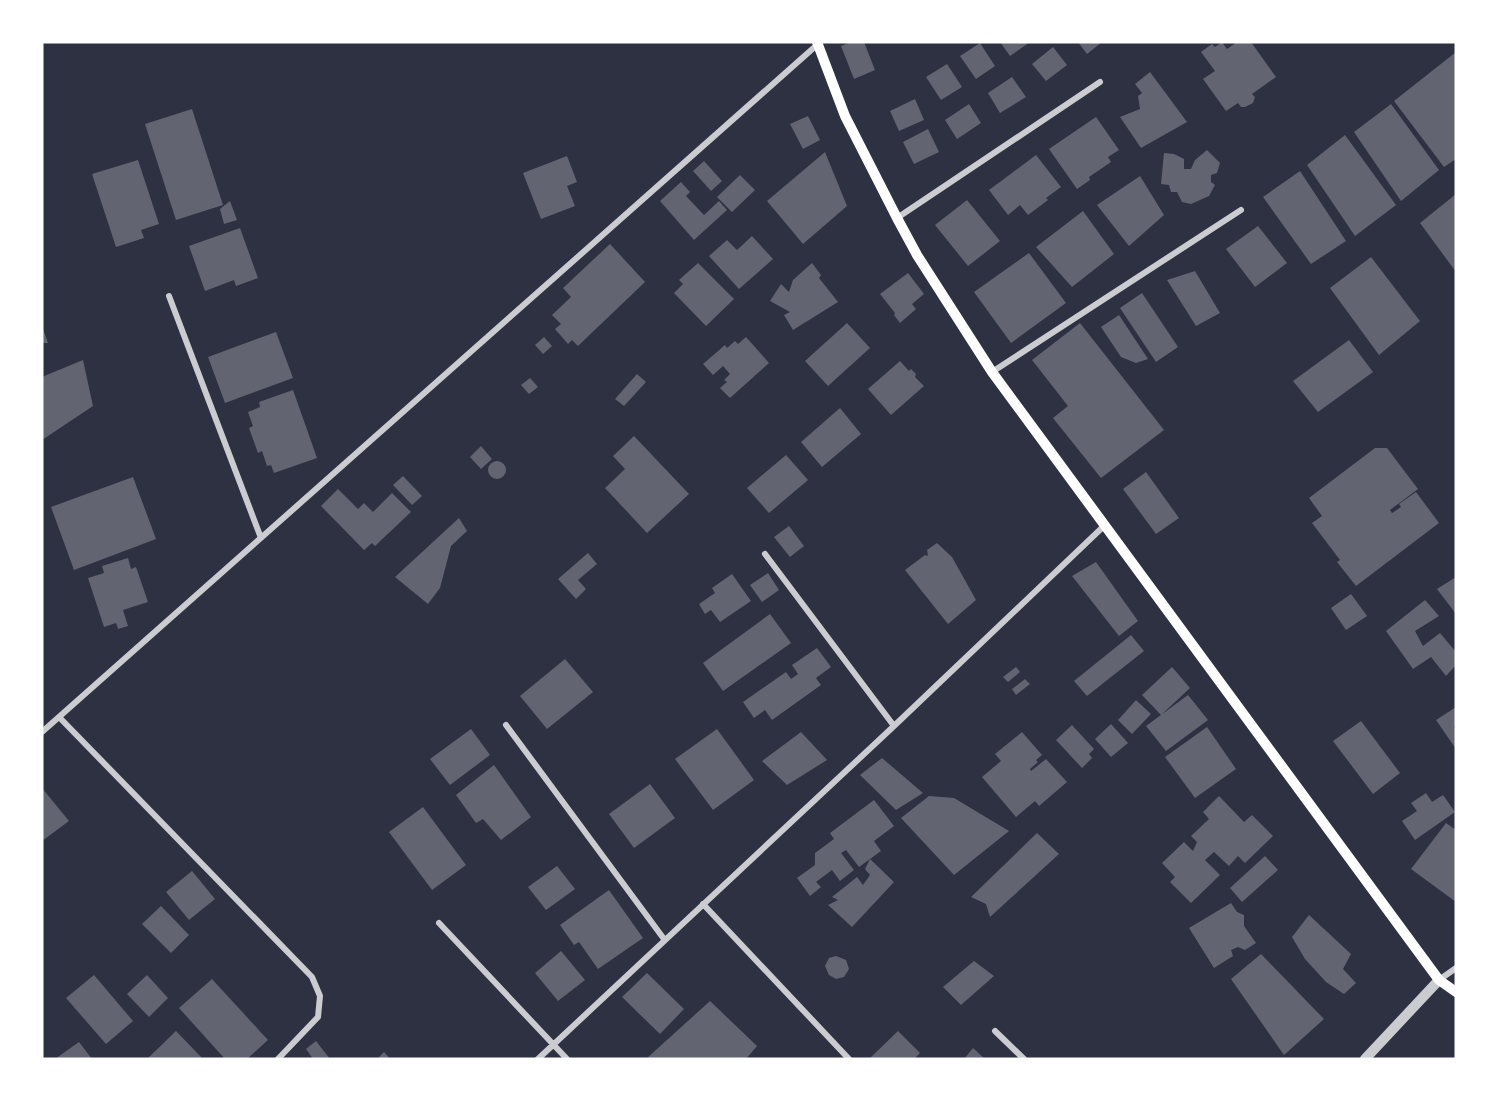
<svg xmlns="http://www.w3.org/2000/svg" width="1498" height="1101" font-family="'Fira Sans',sans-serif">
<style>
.building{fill:#626471}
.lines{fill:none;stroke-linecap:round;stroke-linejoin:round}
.minor{stroke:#caccd0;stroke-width:6}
.tertiary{stroke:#caccd0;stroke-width:10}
.secondary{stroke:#fff;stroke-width:10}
</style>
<rect width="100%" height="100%" fill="#2d3142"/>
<path class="building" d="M 851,42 L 864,42 L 875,70 L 854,79 L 841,46 Z
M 1000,42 L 1030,42 L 1010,56 Z
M 1078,42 L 1102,42 L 1087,54 Z
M 1222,42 L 1227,49 L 1237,42 L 1251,42 L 1276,77 L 1252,94 L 1255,97 L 1253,103 L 1245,107 L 1241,107 L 1238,103 L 1226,111 L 1203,79 L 1215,71 L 1201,52 L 1212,44 L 1215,47 Z
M 980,43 L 995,66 L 976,79 L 960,56 Z
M 1053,47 L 1067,65 L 1046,81 L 1032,64 Z
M 1456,52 L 1456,159 L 1444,167 L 1394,101 Z
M 947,64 L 962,87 L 941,100 L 926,77 Z
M 1150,72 L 1187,122 L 1141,148 L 1120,117 L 1140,109 L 1138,96 L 1142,93 L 1135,84 Z
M 1012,77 L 1026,97 L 1000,113 L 988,93 Z
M 915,99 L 924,120 L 899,131 L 890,111 Z
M 969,104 L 981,123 L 957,139 L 945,120 Z
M 1391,104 L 1439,170 L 1401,201 L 1354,132 Z
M 192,109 L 223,205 L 176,220 L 145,124 Z
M 808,116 L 820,140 L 803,149 L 790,124 Z
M 1096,117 L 1119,150 L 1108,157 L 1111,162 L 1089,177 L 1090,180 L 1077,189 L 1049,149 Z
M 928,129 L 939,152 L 914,164 L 903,142 Z
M 1345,135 L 1396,205 L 1355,236 L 1307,165 Z
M 1207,150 L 1220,163 L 1217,173 L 1211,175 L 1211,182 L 1215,185 L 1209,196 L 1191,204 L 1182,202 L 1177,192 L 1171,192 L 1169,185 L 1161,184 L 1164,153 L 1174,154 L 1184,159 L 1184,169 L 1191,169 L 1195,160 Z
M 825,152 L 847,206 L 803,244 L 767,201 Z
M 1036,155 L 1061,187 L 1046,198 L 1048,200 L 1028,215 L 1020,205 L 1008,215 L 989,190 Z
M 567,156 L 577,182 L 567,186 L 575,206 L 541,219 L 523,173 Z
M 138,160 L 159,224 L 141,230 L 144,238 L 116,247 L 92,174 Z
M 704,161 L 722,181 L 711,191 L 693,171 Z
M 1300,171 L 1346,241 L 1311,264 L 1263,197 Z
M 740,175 L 755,190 L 732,212 L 717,197 Z
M 1140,176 L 1164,215 L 1129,246 L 1097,205 Z
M 681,182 L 690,192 L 686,196 L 704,215 L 719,201 L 727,210 L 694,240 L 660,201 Z
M 1456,194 L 1456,272 L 1420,223 Z
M 967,200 L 1000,241 L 968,266 L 935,225 Z
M 230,201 L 237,220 L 224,224 L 220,209 Z
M 1083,211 L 1114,254 L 1072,287 L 1036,247 Z
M 1258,226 L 1287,263 L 1255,287 L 1226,249 Z
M 240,228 L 258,278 L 236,286 L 234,280 L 205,291 L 189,246 Z
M 752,236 L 773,259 L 739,289 L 709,256 L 727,240 L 737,250 Z
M 610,244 L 645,282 L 578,346 L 572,340 L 568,344 L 555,329 L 561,324 L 552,315 L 571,297 L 563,288 Z
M 1029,253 L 1066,303 L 1011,343 L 974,292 Z
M 1371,257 L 1420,321 L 1379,355 L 1330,288 Z
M 698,263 L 734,299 L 706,326 L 674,293 L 683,284 L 679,280 Z
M 812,263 L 821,275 L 819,278 L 838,302 L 793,330 L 784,315 L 790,312 L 770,301 L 781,284 L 789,292 L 793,280 Z
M 1195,271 L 1220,313 L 1196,326 L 1167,280 Z
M 908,273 L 924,294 L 912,304 L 916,309 L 900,323 L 894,315 L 895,313 L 880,294 Z
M 1142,293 L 1178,347 L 1156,362 L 1120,308 Z
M 1119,315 L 1148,359 L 1136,363 L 1121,357 L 1101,327 Z
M 847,323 L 870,348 L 828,386 L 805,361 Z
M 1080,323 L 1164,430 L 1101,478 L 1053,418 L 1068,406 L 1032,360 Z
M 42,326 L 48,343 L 42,343 Z
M 276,332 L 293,378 L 225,403 L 208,357 Z
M 544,337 L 552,346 L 543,354 L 535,345 Z
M 746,337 L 769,363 L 730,398 L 720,388 L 727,382 L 724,380 L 730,374 L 723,366 L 713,375 L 703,364 L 725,345 L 727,348 L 735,341 L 738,344 Z
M 1349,340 L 1373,372 L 1318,412 L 1293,381 Z
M 83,360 L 93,406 L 42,440 L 42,377 Z
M 900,361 L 909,371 L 911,369 L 916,374 L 915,377 L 924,386 L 891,415 L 868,389 Z
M 637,374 L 646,382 L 624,406 L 615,399 Z
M 530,378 L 538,387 L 529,394 L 521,385 Z
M 293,390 L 317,458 L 274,473 L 271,465 L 267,466 L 262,451 L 258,453 L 249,428 L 253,426 L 248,412 L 260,407 L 259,402 Z
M 840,408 L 861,434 L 822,467 L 801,442 Z
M 634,436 L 689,494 L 647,533 L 605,488 L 625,469 L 613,456 Z
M 481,446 L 492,459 L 481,469 L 470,457 Z
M 1375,448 L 1387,448 L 1418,489 L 1390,510 L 1392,513 L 1401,507 L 1399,504 L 1416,492 L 1439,523 L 1356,586 L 1337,562 L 1340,560 L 1312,523 L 1322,516 L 1309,498 Z
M 786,455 L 808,480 L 769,513 L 747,488 Z
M488 470a9 9 0 1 1 18 0a9 9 0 1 1-18 0Z
M 1146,472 L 1179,518 L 1156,534 L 1123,489 Z
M 403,476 L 422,496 L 412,505 L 393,485 Z
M 133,477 L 156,539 L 74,570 L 51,507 Z
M 338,489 L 358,509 L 364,503 L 373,512 L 392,493 L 411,512 L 375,546 L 372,543 L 364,550 L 321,506 Z
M 459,518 L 467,531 L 451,546 L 440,588 L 428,604 L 395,577 Z
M 789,526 L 804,546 L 790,557 L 774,537 Z
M 937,543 L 952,557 L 976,600 L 948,624 L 905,570 L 925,555 L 928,556 L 927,550 Z
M 588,553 L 597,564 L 578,580 L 586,589 L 576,599 L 558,579 Z
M 128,558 L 131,569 L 136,567 L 148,602 L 123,610 L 128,626 L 118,629 L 116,623 L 104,627 L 88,578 L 104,573 L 102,566 Z
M 1096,562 L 1138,621 L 1119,636 L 1072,576 Z
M 768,573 L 779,590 L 762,602 L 750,585 Z
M 732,574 L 751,601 L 720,622 L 711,610 L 705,614 L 699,604 L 715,593 L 712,588 Z
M 1456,577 L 1456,614 L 1437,589 Z
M 1351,594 L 1367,616 L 1346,630 L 1331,608 Z
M 1425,600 L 1439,616 L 1415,631 L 1423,646 L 1440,633 L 1456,652 L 1456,665 L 1446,676 L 1431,657 L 1413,669 L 1386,631 Z
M 770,614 L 791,643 L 723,691 L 703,663 Z
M 1131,635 L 1144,651 L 1087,696 L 1074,681 Z
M 817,648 L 831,667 L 816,678 L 821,685 L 772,720 L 765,710 L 754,718 L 743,702 L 786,672 L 791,679 L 798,674 L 792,665 Z
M 565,659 L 593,692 L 547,729 L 520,696 Z
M 1016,667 L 1020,672 L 1008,682 L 1003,677 Z
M 1172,667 L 1190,688 L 1161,715 L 1142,695 Z
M 1025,679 L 1030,684 L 1016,695 L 1012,689 Z
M 1188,695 L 1208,720 L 1166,751 L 1146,726 Z
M 1136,700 L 1151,714 L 1132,734 L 1118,720 Z
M 1456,707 L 1456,725 L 1454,727 L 1456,729 L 1456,749 L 1436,720 Z
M 1361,721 L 1400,773 L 1373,794 L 1333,741 Z
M 1111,724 L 1128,743 L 1111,757 L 1095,739 Z
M 1072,725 L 1094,749 L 1089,754 L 1092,758 L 1082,768 L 1056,740 Z
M 1207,727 L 1236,769 L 1195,798 L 1165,757 Z
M 471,729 L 490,755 L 450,785 L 430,759 Z
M 717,729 L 754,780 L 713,810 L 675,759 Z
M 801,732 L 827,760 L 787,785 L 762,761 Z
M 1022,732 L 1042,755 L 1036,760 L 1038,762 L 1030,769 L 1031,771 L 1046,759 L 1067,782 L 1039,806 L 1035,801 L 1016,817 L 982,777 L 1001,761 L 995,754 Z
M 882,758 L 923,793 L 896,810 L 860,775 Z
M 494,765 L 531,817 L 501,840 L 483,819 L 476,823 L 456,795 Z
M 650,784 L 675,818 L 634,848 L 609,814 Z
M 42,788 L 69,821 L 42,841 Z
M 1426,793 L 1432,802 L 1443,795 L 1455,812 L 1415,840 L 1402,821 L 1417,811 L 1411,803 Z
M 929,796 L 954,798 L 1009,831 L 954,875 L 901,818 Z
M 1219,796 L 1244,822 L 1252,815 L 1273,836 L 1245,863 L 1238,856 L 1229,866 L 1214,852 L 1205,860 L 1220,875 L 1191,903 L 1170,882 L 1175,877 L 1162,863 L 1184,842 L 1193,851 L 1197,842 L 1191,836 L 1209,819 L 1203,812 Z
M 874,800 L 894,826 L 874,841 L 881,851 L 859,867 L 846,850 L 841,853 L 854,870 L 840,881 L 832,870 L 816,882 L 821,887 L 810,896 L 797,878 L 815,865 L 815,853 L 834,839 L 830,833 Z
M 423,807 L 466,865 L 432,890 L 389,832 Z
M 1446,823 L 1456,830 L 1456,902 L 1411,869 Z
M 1037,833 L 1059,854 L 990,917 L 986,904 L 971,897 Z
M 1265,856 L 1278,870 L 1242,902 L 1230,888 Z
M 870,859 L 894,882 L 852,927 L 828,905 L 838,900 L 832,897 L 857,877 L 863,885 L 870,875 L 865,869 Z
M 557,866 L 575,889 L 546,910 L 528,887 Z
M 192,871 L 215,899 L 189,920 L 166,892 Z
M 609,890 L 643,938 L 598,969 L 579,942 L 574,945 L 560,925 Z
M 1231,903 L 1237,912 L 1244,915 L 1244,926 L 1256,943 L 1245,950 L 1238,947 L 1231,950 L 1233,956 L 1214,968 L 1189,928 Z
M 161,906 L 189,935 L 171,953 L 142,924 Z
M 1309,915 L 1351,954 L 1343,969 L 1356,983 L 1344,994 L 1326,982 L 1305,959 L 1292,937 Z
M 561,951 L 585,980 L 558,1001 L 535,973 Z
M 1261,954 L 1324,1019 L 1284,1055 L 1231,979 Z
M 836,956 L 846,960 L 849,969 L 844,977 L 836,979 L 829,975 L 825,966 L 829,958 Z
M 974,961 L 994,976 L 961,1005 L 943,987 Z
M 647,973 L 684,1009 L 660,1034 L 622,997 Z
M 94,975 L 133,1021 L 106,1044 L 66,998 Z
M 147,975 L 168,998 L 149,1017 L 127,994 Z
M 212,979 L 268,1040 L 247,1059 L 225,1059 L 179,1008 Z
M 710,1001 L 757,1046 L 746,1059 L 646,1059 Z
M 176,1031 L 203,1059 L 147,1059 Z
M 898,1031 L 920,1053 L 914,1059 L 869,1059 Z
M 316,1041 L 330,1059 L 313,1059 L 306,1049 Z
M 79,1042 L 92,1059 L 55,1059 Z
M 973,1048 L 985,1059 L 964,1059 Z
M 384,1052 L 390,1059 L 377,1059 Z"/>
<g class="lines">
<path class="minor" d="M 897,218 L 1100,82
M 169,296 L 261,538
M 992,372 L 1241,210
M 765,554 L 894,726
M 59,717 L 312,977 L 320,996 L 318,1017 L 278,1059
M 506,725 L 664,939
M 42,732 L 818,44
M 703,904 L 849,1059
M 439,923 L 567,1059
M 1439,980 L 1456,968
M 995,1031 L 1024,1059
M 538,1059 L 894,726 L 1105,525"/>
<path class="tertiary" d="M 1365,1059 L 1439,980"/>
<path class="secondary" d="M 817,42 L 845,116 L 897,218 L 917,255 L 992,372 L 1439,980 L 1456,992"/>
</g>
<rect width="1498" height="1101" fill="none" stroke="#ffffff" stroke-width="87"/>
</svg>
